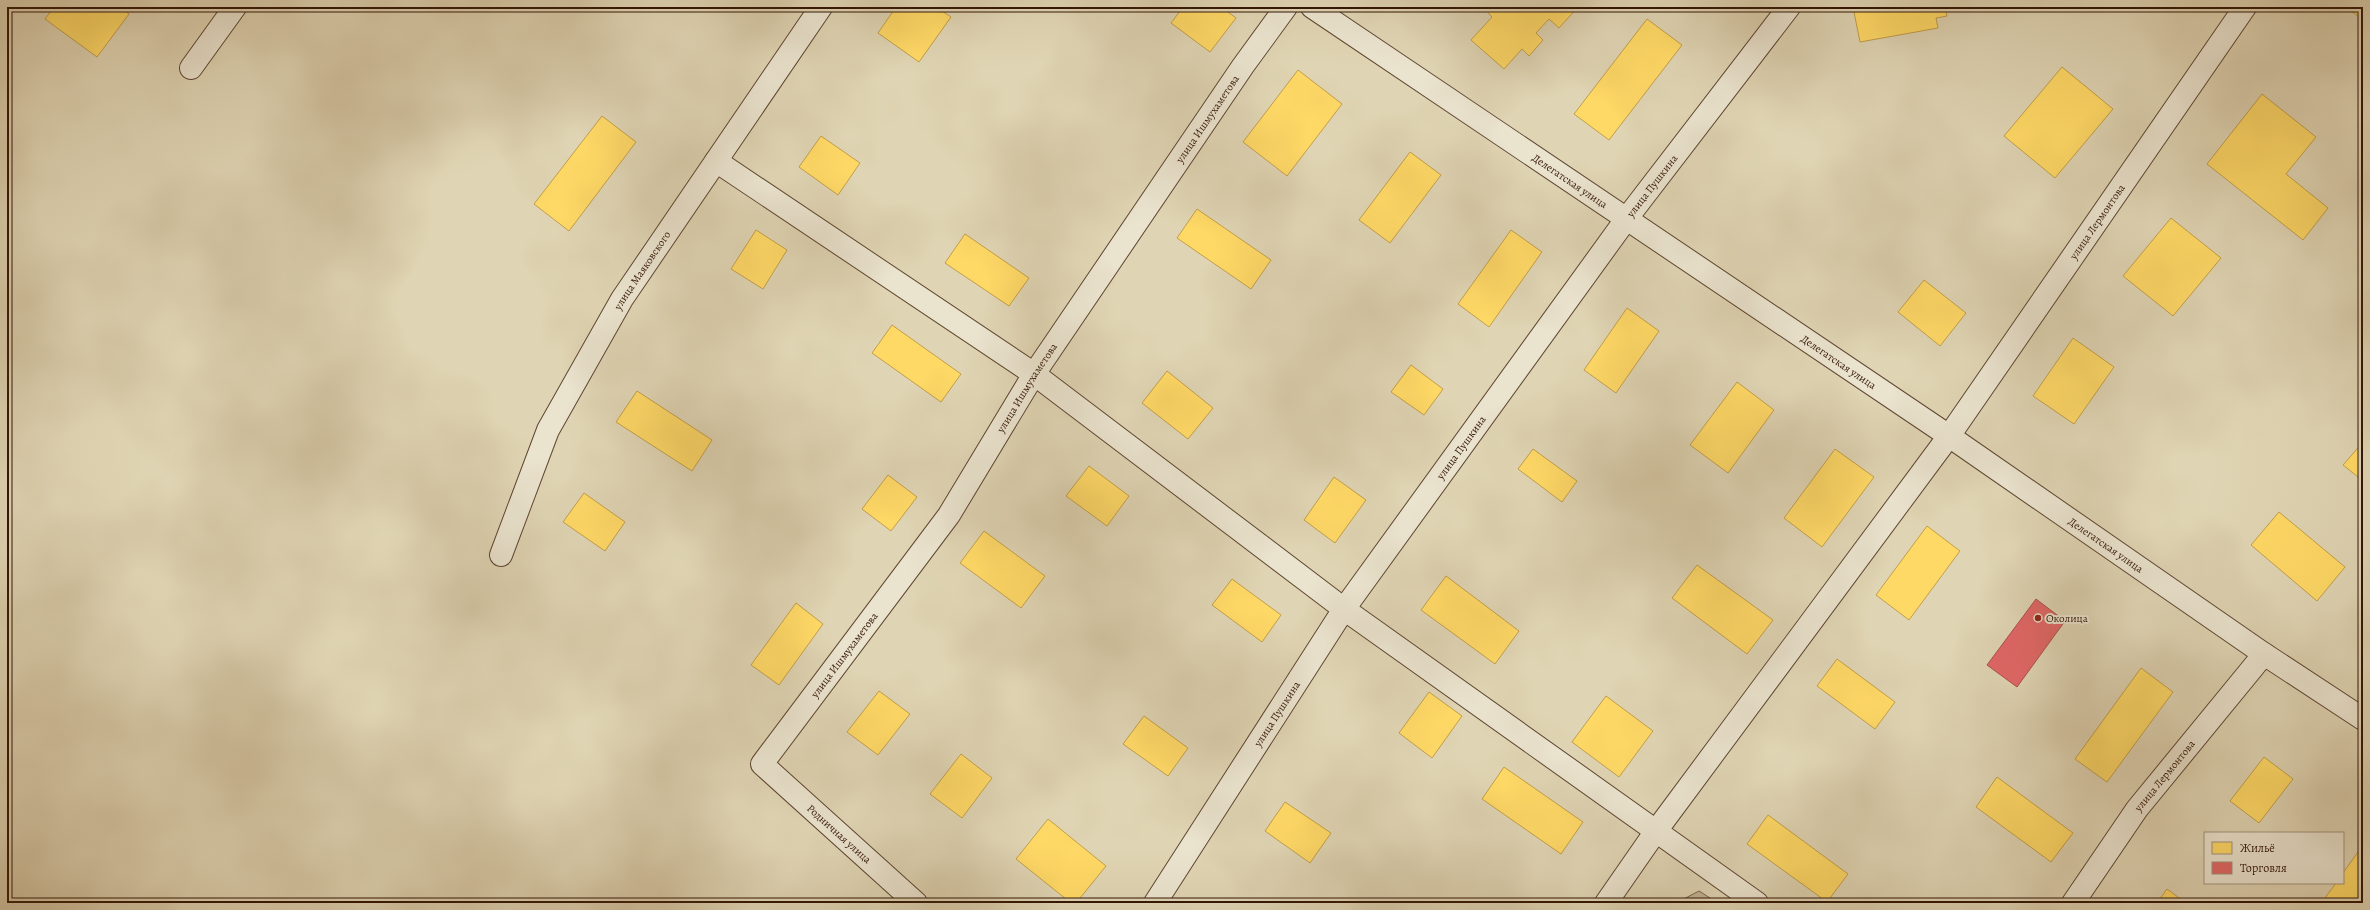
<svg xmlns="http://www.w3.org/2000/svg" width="2370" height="910" font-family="Alegreya,serif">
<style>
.green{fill:#c2b496;stroke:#7a654e}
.homes{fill:#ffd966;stroke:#c29e49}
.shops{fill:#e06666;stroke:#ac4e49}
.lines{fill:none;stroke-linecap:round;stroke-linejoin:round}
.minor-casing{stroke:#5e4631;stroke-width:24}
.minor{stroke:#eae3ce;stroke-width:22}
.poi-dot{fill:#8f2418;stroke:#eae3ce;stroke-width:1.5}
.labels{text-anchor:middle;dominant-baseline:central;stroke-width:4;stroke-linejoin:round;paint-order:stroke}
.street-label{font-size:11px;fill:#331606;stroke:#eae3ce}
.poi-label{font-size:11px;fill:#331606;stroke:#eae3ce;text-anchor:start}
</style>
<rect width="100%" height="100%" fill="#dfd4b3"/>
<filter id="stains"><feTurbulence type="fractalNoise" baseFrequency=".005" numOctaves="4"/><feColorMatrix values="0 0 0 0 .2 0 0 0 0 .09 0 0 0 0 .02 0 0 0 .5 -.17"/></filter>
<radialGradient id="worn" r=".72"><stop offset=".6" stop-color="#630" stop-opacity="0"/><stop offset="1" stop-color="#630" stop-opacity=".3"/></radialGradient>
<path class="green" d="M 1699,891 L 1718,903 L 1676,903 Z"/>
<path class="homes" d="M 54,7 L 120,7 L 129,14 L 97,57 L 45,19 Z
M 896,7 L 936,7 L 951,17 L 919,62 L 878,33 Z
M 1183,7 L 1221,7 L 1236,18 L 1210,52 L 1171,23 Z
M 1483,7 L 1578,7 L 1559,28 L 1549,19 L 1536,33 L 1543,40 L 1529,56 L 1522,49 L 1504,69 L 1471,40 L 1492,17 Z
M 1853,7 L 1945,7 L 1947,16 L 1936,18 L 1938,28 L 1860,42 Z
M 2346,7 L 2363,7 L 2363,20 Z
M 1647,19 L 1682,45 L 1609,140 L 1574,114 Z
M 2062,67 L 2113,109 L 2055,178 L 2004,136 Z
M 1298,70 L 1342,104 L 1287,176 L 1243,142 Z
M 2262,94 L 2316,137 L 2286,174 L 2328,208 L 2303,240 L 2207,164 Z
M 602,116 L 636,142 L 569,231 L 534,204 Z
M 821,136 L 860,163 L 838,195 L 799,167 Z
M 1410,152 L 1441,175 L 1390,243 L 1359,220 Z
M 1197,209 L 1271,260 L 1251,289 L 1177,238 Z
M 2171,218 L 2221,258 L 2173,316 L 2123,276 Z
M 756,230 L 787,250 L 763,289 L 731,269 Z
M 1511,230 L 1542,252 L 1489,327 L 1458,304 Z
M 965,234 L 1029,278 L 1009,306 L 945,263 Z
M 1924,280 L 1966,313 L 1940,346 L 1898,312 Z
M 1627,308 L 1659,331 L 1616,393 L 1584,370 Z
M 892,325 L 961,374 L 941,402 L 872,353 Z
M 2073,338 L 2114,367 L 2074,424 L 2033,396 Z
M 1411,365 L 1443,389 L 1424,415 L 1391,392 Z
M 1167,371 L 1213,408 L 1188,439 L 1142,403 Z
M 1737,382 L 1774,410 L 1728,473 L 1690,445 Z
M 637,391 L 712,440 L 692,471 L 616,422 Z
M 2363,442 L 2363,481 L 2343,465 Z
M 1533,449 L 1577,481 L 1562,502 L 1518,469 Z
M 1835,449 L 1874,477 L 1822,547 L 1784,518 Z
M 1089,466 L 1129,496 L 1107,526 L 1066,496 Z
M 888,475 L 917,497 L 891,531 L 862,509 Z
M 1334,477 L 1366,500 L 1335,543 L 1304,520 Z
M 584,493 L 625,522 L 605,551 L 563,522 Z
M 2279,512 L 2345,567 L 2317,601 L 2251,545 Z
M 1927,526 L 1960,551 L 1909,620 L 1876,595 Z
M 984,531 L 1045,576 L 1021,608 L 960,563 Z
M 1697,565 L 1773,620 L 1747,654 L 1672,598 Z
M 1446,576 L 1519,631 L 1495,664 L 1421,610 Z
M 1232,579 L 1281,615 L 1262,642 L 1212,605 Z
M 796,603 L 823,624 L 779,685 L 751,665 Z
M 1837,659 L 1895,702 L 1875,729 L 1817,686 Z
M 2141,668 L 2173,692 L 2107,782 L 2075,759 Z
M 879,691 L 910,714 L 878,755 L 847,732 Z
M 1429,692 L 1462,716 L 1432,758 L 1399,733 Z
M 1606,696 L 1653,731 L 1619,777 L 1572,742 Z
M 1144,716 L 1188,748 L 1168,776 L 1123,744 Z
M 961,754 L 992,778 L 962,818 L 930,794 Z
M 2264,757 L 2293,779 L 2259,823 L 2230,801 Z
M 1504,767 L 1583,822 L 1561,854 L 1482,799 Z
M 1997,777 L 2073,833 L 2051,862 L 1976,807 Z
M 1285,802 L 1331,833 L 1310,863 L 1265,831 Z
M 1768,815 L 1848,874 L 1827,902 L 1747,844 Z
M 1048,819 L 1106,866 L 1076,903 L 1071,903 L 1016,859 Z
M 2363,845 L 2363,903 L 2324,903 L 2322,902 L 2336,883 L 2343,883 L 2343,873 Z
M 2167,889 L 2186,903 L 2157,903 Z"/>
<path class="shops" d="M 2036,599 L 2065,621 L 2017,687 L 1987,665 Z"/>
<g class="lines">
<g class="minor-casing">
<g id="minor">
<path id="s1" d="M 1312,7 L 1949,436 L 2264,654 L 2363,719"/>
<path d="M 191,68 L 235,7"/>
<path d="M 716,161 L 1034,374 L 1344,609 L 1757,903"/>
<path id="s2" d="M 501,555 L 548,430 L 622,299 L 821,7"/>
<path id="s3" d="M 916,903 L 762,764 L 949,515 L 1034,374 L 1243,66 L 1286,7"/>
<path id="s4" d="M 1155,903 L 1344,609 L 1627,218 L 1789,7"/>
<path id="s5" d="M 1606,903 L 1656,831 L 1949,436 L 2245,7"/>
<path id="s6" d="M 2073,903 L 2137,809 L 2264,654"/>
</g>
</g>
<use href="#minor" class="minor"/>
</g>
<circle class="poi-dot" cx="2038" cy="618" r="4"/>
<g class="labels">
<g class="street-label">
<text stroke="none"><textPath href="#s3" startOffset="992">улица Ишмухаметова</textPath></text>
<text stroke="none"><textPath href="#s1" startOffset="311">Делегатская улица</textPath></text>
<text stroke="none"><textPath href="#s4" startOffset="873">улица Пушкина</textPath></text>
<text stroke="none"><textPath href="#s5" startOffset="840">улица Лермонтова</textPath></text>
<text stroke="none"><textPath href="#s2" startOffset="319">улица Маяковского</textPath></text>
<text stroke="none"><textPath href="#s1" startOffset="635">Делегатская улица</textPath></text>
<text stroke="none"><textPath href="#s3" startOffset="668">улица Ишмухаметова</textPath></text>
<text stroke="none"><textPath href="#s4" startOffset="549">улица Пушкина</textPath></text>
<text stroke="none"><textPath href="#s1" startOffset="959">Делегатская улица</textPath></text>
<text stroke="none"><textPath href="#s3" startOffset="344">улица Ишмухаметова</textPath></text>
<text stroke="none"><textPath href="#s4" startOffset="225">улица Пушкина</textPath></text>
<text stroke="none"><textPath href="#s6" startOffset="157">улица Лермонтова</textPath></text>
<text transform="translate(839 834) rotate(42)">Родничная улица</text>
</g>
<g class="poi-label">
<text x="2046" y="618">Околица</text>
</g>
</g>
<rect width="2370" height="910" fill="none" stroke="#dfd4b3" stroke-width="24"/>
<rect x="8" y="8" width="2354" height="894" fill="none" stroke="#331606" stroke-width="2"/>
<rect x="12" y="12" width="2346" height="886" fill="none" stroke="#331606"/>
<rect x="2204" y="832" width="140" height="52" fill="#eae3ce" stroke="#a1917e"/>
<rect x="2212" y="842" width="20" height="12" fill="#ffd966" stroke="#a1917e"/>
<text x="2240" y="852" font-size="12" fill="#331606">Жильё</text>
<rect x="2212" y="862" width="20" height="12" fill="#e06666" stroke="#a1917e"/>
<text x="2240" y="872" font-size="12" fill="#331606">Торговля</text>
<rect width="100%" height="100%" filter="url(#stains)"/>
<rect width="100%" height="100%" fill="url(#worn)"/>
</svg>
